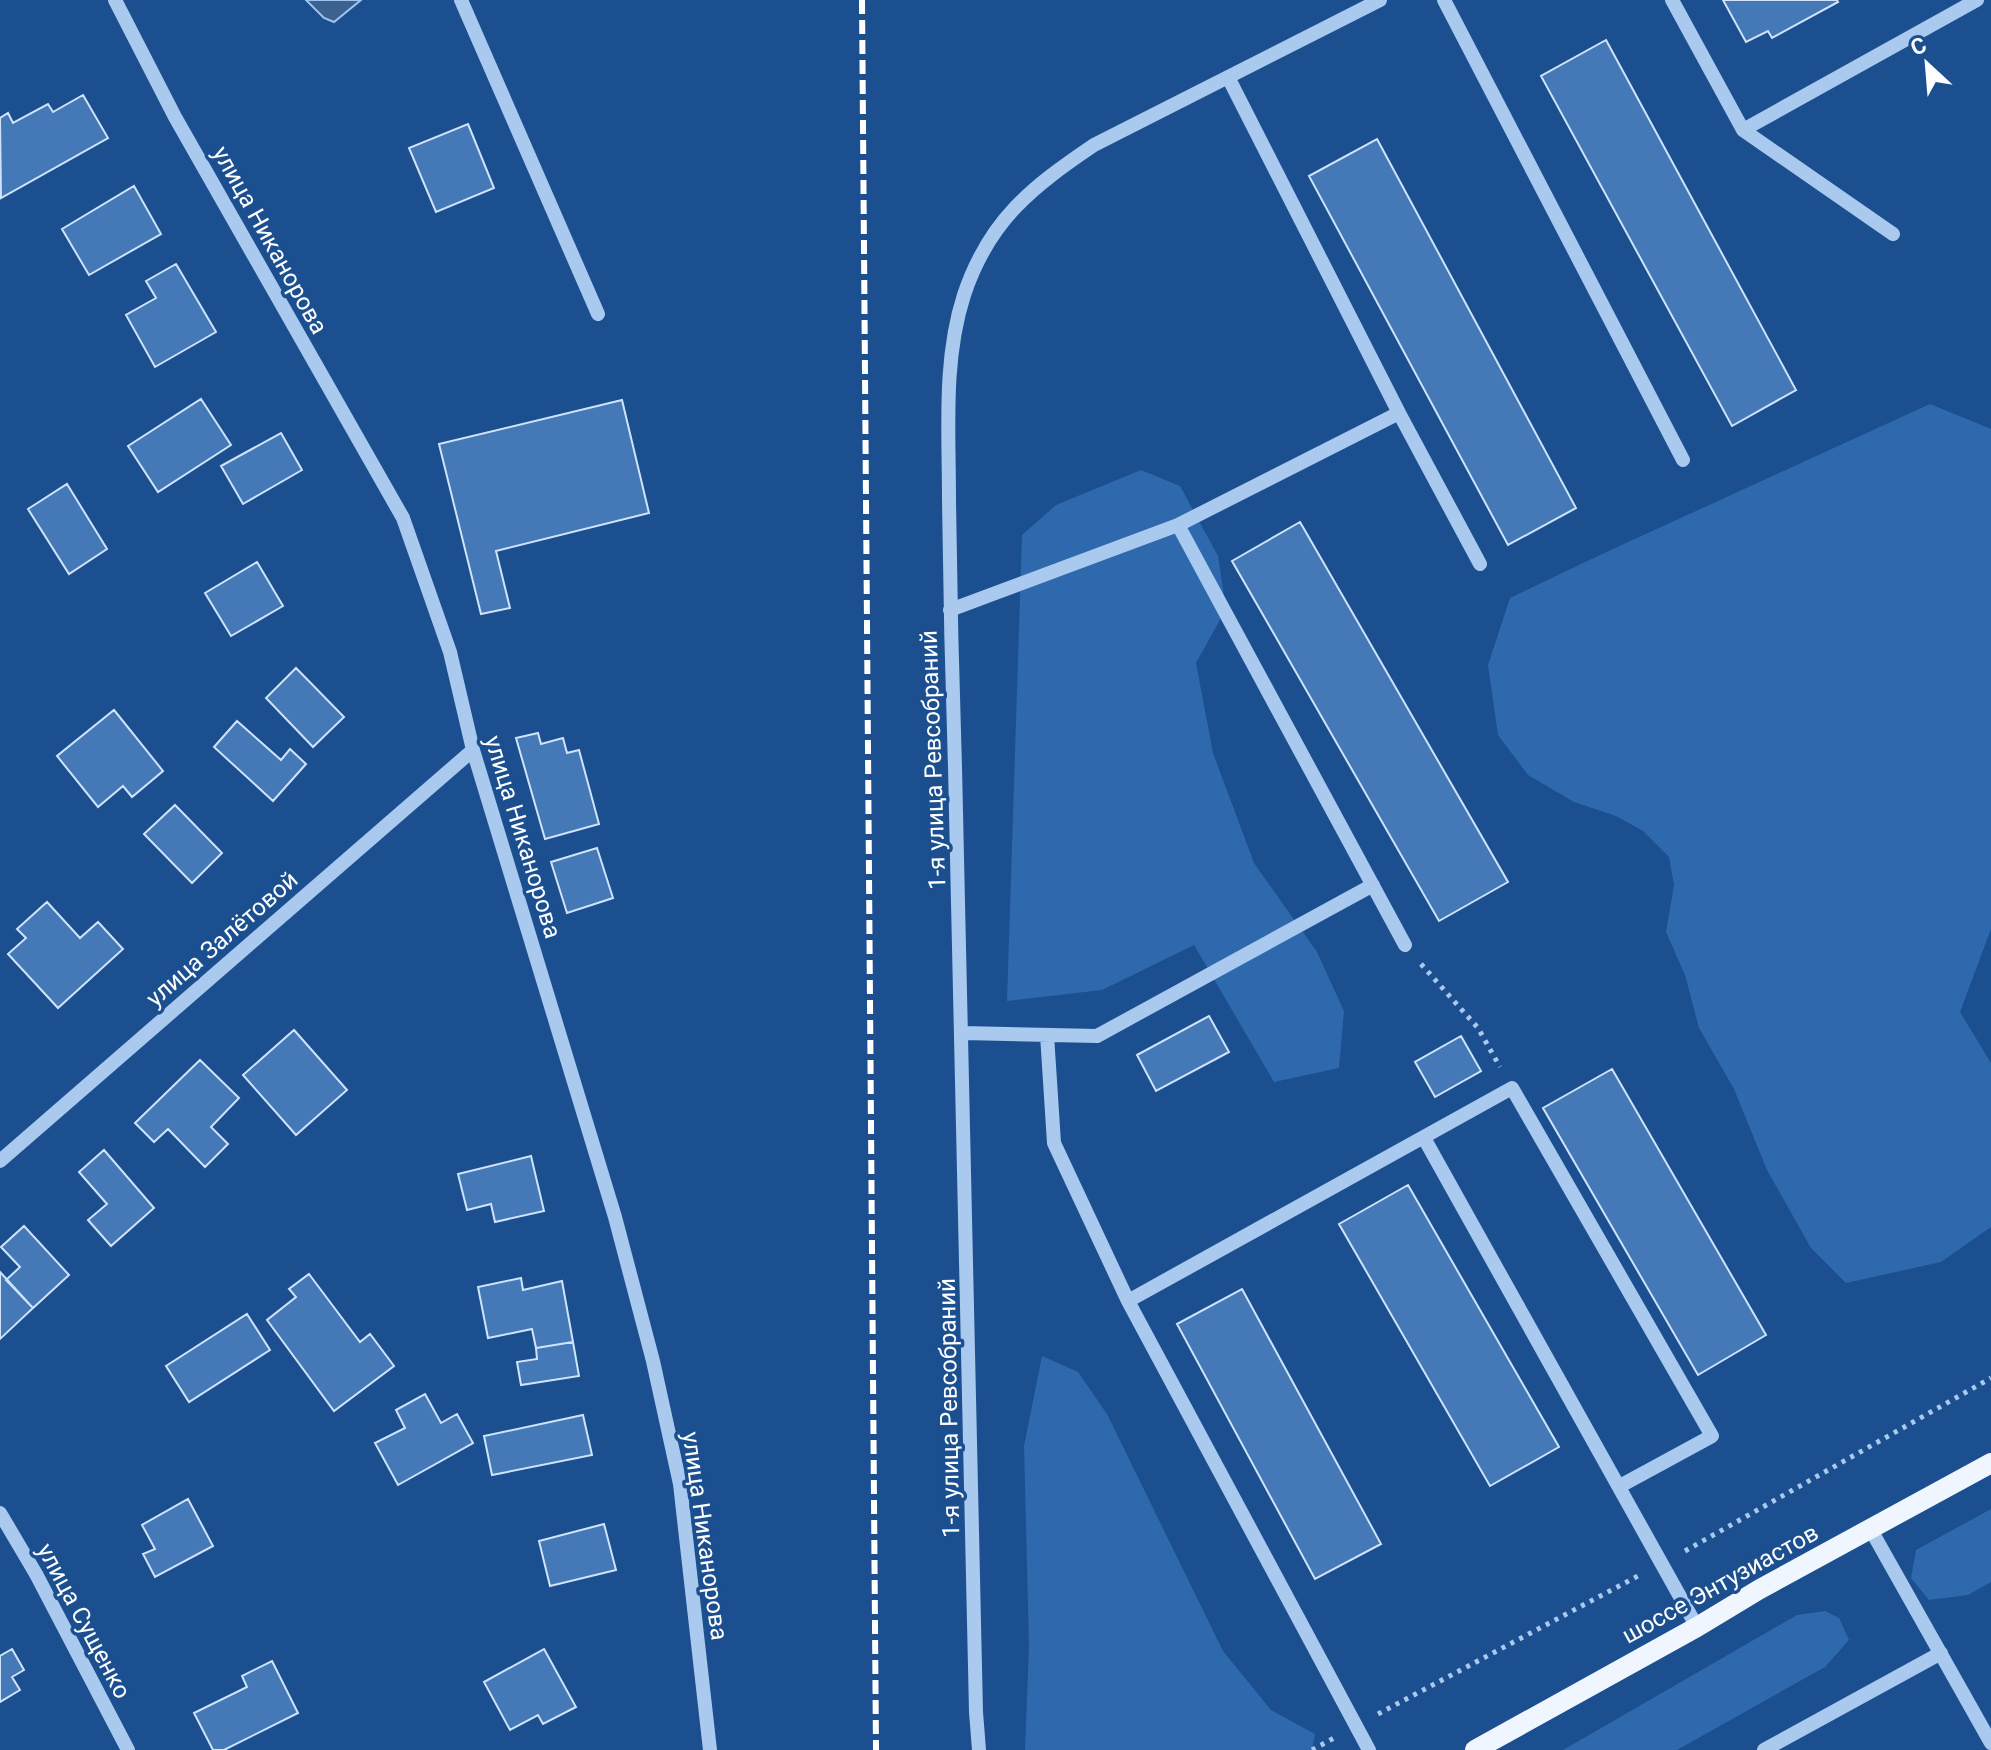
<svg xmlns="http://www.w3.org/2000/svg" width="1991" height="1750" font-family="Roboto,sans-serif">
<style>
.green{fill:#2e69ad}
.water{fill:#3c6290;stroke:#9cc4f0;stroke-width:2}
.building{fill:#4478b7;stroke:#cfe3fa;stroke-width:2}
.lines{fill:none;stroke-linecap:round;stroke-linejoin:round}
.path{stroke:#a9c9ee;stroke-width:5;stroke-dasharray:4 6;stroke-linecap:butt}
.minor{stroke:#a9c9ee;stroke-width:14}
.major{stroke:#f0f6ff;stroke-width:20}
.rail{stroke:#fff;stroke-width:6;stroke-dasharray:14 6;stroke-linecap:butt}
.labels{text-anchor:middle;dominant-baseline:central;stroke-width:7;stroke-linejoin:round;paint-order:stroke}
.street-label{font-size:24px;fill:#fff;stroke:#1b4f8f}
</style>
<rect width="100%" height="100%" fill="#1b4f8f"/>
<path class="green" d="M 1930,404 L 1991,429 L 1991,929 L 1960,1012 L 1991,1063 L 1991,1227 L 1941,1262 L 1846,1283 L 1811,1248 L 1767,1170 L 1734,1089 L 1699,1028 L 1685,975 L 1666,932 L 1674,885 L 1669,857 L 1643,831 L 1616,816 L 1574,802 L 1528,775 L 1498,735 L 1488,665 L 1510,598 L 1602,554 Z
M 1141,470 L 1180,486 L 1218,556 L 1226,609 L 1196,663 L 1213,753 L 1254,863 L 1317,952 L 1344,1011 L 1339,1068 L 1274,1082 L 1194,945 L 1102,990 L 1007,1001 L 1022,535 L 1056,505 Z
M 1042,1356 L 1078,1372 L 1107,1414 L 1223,1651 L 1271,1710 L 1315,1734 L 1312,1750 L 1025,1750 L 1029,1646 L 1024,1446 Z
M 1991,1509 L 1991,1582 L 1968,1595 L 1929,1600 L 1911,1578 L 1916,1550 Z
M 1825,1611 L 1839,1618 L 1849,1640 L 1825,1667 L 1677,1750 L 1563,1750 L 1797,1615 Z"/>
<path class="water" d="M 306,0 L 361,0 L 334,22 L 324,18 Z"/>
<path class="building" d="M 1723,0 L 1837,0 L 1838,2 L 1772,38 L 1768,31 L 1746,42 Z
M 1606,40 L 1796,390 L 1732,426 L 1541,76 Z
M 83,95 L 108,138 L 1,198 L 0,118 L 8,113 L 13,123 L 48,104 L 53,112 Z
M 468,124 L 494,188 L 436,212 L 409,148 Z
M 1377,139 L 1576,508 L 1508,545 L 1309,176 Z
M 134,186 L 161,234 L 89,275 L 62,229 Z
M 176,264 L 216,332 L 155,367 L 126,315 L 156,298 L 146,281 Z
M 201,399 L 231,445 L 158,492 L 128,446 Z
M 622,400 L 649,513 L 496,551 L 510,608 L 481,614 L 439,444 Z
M 281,433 L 302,470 L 243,504 L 221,466 Z
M 67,484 L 107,549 L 69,574 L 28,509 Z
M 1300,522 L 1508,882 L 1439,921 L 1232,561 Z
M 257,562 L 283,606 L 231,636 L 205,593 Z
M 296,668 L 344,717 L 313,747 L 266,698 Z
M 114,710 L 163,771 L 132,797 L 123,786 L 98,807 L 57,756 Z
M 237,721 L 281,760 L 290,749 L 306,764 L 273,801 L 214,747 Z
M 538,733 L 541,744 L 563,738 L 567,753 L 579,750 L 599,824 L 545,839 L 516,738 Z
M 175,805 L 222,853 L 192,883 L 144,834 Z
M 597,848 L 613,898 L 567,913 L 551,862 Z
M 47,902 L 80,938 L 98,922 L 123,949 L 58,1008 L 8,954 L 26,938 L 17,929 Z
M 1209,1016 L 1229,1052 L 1156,1091 L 1137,1055 Z
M 294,1030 L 347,1090 L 296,1135 L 243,1075 Z
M 1461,1036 L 1481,1071 L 1435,1097 L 1415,1062 Z
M 200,1060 L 239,1098 L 211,1127 L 228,1144 L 205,1167 L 168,1129 L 154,1142 L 135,1123 Z
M 1612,1069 L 1766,1335 L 1698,1375 L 1543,1108 Z
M 104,1150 L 154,1208 L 111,1246 L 88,1220 L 107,1204 L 79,1172 Z
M 531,1156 L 544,1211 L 495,1222 L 491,1204 L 467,1210 L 458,1174 Z
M 1408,1185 L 1559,1447 L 1490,1486 L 1339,1224 Z
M 24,1226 L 69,1275 L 33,1308 L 6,1280 L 20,1267 L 1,1247 Z
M 0,1272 L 33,1308 L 0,1339 Z
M 309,1274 L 360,1342 L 370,1334 L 394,1366 L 334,1411 L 267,1320 L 296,1297 L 289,1289 Z
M 521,1278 L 523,1290 L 562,1281 L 573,1342 L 536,1348 L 532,1329 L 488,1338 L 478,1287 Z
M 1242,1289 L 1381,1544 L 1315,1579 L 1177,1324 Z
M 247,1314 L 270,1350 L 189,1402 L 166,1366 Z
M 573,1342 L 579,1376 L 521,1385 L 517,1362 L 537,1359 L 536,1348 Z
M 425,1394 L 441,1423 L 457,1414 L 473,1443 L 398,1485 L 375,1443 L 405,1428 L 396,1410 Z
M 583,1415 L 592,1455 L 492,1475 L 484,1436 Z
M 188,1499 L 213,1546 L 155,1577 L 143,1554 L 155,1549 L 142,1525 Z
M 604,1524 L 616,1570 L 550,1586 L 539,1541 Z
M 12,1649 L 24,1670 L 12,1677 L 20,1690 L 0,1702 L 0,1656 Z
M 544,1649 L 576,1707 L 543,1724 L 538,1715 L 510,1730 L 484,1682 Z
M 272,1661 L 298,1713 L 224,1750 L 213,1750 L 194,1713 L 247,1687 L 242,1676 Z"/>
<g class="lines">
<path class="path" d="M 1421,964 L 1478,1028 L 1500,1067
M 1685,1551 L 1991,1378
M 1378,1714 L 1638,1576
M 1312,1750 L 1334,1738"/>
<path class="minor" d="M 115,0 L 175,117 L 403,518 L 450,652 L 473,750 L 615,1217 L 653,1361 L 680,1484 L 710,1750
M 461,0 L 598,314
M 1444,0 L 1683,460
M 1672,0 L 1743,130 L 1893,234
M 1228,77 L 1399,413
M 1743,130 L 1977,0
M 1178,525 L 1405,945
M 950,610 L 1178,525 L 1399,413 L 1480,564
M 963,1033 L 1097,1036 L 1373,885
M 1047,1035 L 1054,1143 L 1128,1301
M 1424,1138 L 1697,1627
M 0,1161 L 473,750
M 0,1513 L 36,1574 L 128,1750
M 1871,1530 L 1991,1743
M 979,1750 L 976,1712 C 971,1397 964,1082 955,767 C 952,677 950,587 949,498 C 949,431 943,360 964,295 C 989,220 1032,187 1094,145 L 1380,0
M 1369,1750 L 1128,1301 L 1512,1088 L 1712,1436 L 1620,1486
M 1764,1750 L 1941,1653"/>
<path class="major" d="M 1475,1750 L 1697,1627 L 1760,1589 L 1991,1463"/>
<path class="rail" d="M 862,0 L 876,1750"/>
</g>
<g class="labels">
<g class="street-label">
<text transform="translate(270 240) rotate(61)">улица Никанорова</text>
<text transform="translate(933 760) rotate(-92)">1-я улица Ревсобраний</text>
<text transform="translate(523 837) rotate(73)">улица Никанорова</text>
<text transform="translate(222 939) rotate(-41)">улица Залётовой</text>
<text transform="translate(949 1408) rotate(-91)">1-я улица Ревсобраний</text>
<text transform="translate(705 1536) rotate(82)">улица Никанорова</text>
<text transform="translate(1720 1584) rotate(-29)">шоссе Энтузиастов</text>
<text transform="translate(84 1621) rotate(62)">улица Сущенко</text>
</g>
</g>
<g transform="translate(1927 64) rotate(334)" stroke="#1b4f8f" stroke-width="6" paint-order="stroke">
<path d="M0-6L14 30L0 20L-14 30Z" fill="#ffffff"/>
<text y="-12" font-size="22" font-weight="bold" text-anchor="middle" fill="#ffffff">С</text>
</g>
</svg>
